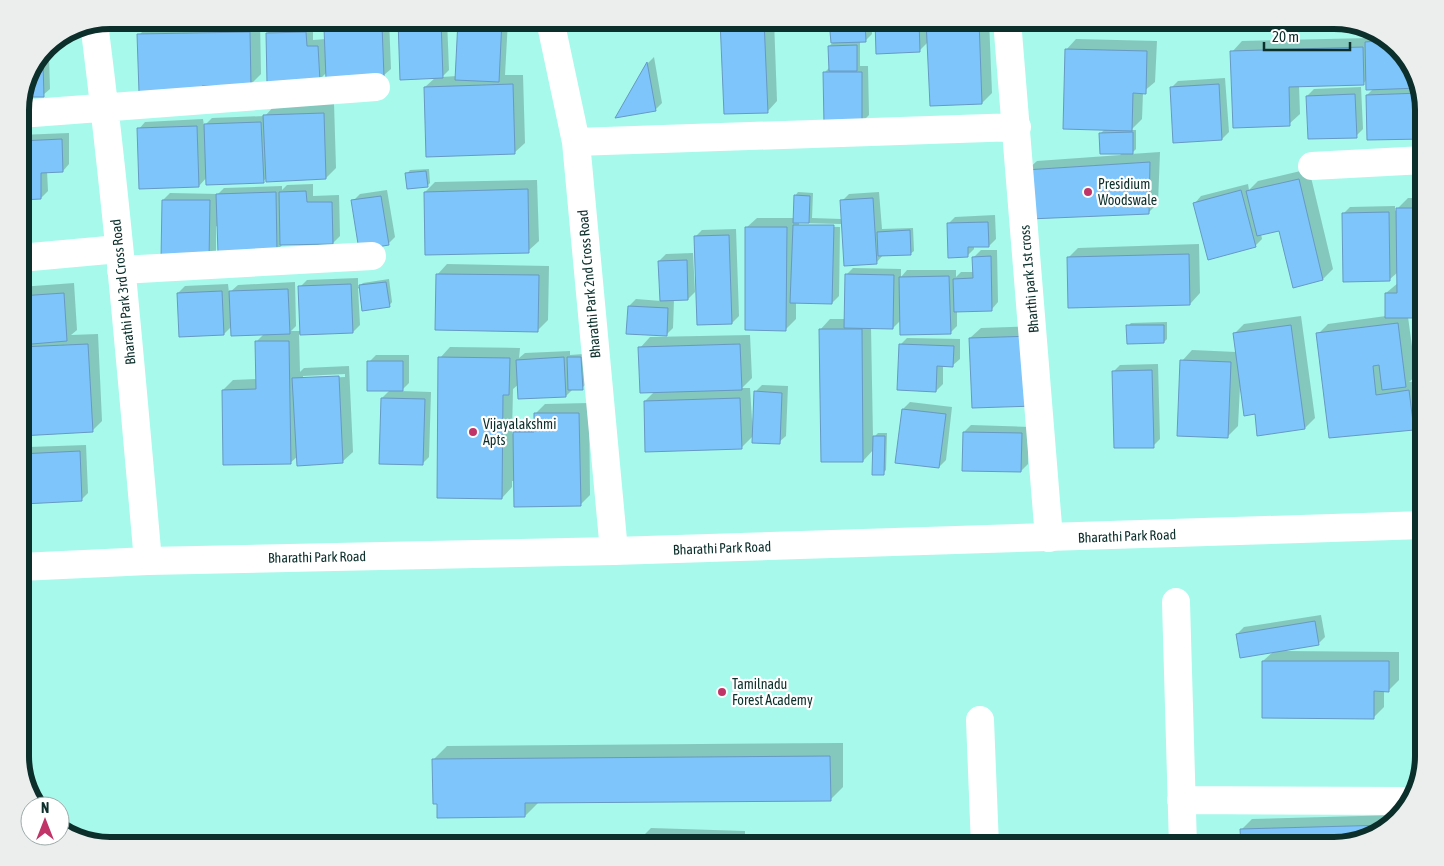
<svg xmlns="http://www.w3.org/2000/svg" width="1444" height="866" font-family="'Asap Condensed',sans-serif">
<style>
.shadow{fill:#0003;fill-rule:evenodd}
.building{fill:#7ec5fc;stroke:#669ac3}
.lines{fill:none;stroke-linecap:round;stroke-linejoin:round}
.street{stroke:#fff;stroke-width:28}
.secondary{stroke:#fff;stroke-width:28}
.poi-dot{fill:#c03467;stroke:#fff;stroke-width:2}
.labels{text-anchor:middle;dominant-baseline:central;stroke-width:4.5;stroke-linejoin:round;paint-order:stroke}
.poi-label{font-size:14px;fill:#0c2f2b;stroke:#fff;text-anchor:start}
.street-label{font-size:14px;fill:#0c2f2b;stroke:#fff}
.rim{fill:none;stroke:#0c2f2b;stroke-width:6}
</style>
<rect width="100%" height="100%" fill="#a6f9eb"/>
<path class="shadow" d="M 389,20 L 391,69 L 384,75 L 327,72 L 319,80 L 267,33 L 274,27 L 313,26 L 313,40 L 326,39 L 325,28 L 332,21 Z
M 399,20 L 447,20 L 449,70 L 442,77 L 457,76 L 459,20 L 508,20 L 505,75 L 523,75 L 525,143 L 514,153 L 425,87 L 436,77 Z
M 722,20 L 774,20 L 777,101 L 767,112 Z
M 831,20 L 871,20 L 872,34 L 865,41 L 860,41 L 860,66 L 868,66 L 869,115 L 862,122 L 824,73 L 830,67 L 829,46 L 834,42 Z
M 876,20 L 989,20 L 992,93 L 982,103 L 928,42 L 919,51 Z
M 260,22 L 261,74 L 251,84 L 206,85 L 202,90 L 139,35 L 149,25 Z
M 1376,32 L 1379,32 L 1412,65 L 1424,104 L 1367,95 L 1374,88 L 1367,79 L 1363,84 L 1299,86 L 1300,114 L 1289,124 L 1232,52 L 1242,41 L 1370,38 Z
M 1076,39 L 1157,41 L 1155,82 L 1143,92 L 1142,119 L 1131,130 L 1136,130 L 1136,149 L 1131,154 L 1160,152 L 1158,203 L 1148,213 L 1026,171 L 1037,161 L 1121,155 L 1100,134 L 1105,129 L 1066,50 Z
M 41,57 L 49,57 L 50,89 L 43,95 L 24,96 Z
M 654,57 L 662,103 L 655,110 L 618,116 L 648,63 Z
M 1225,78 L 1229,132 L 1222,139 L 1171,88 L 1178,81 Z
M 1361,87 L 1363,129 L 1356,136 L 1307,96 L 1314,89 Z
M 334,103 L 336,168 L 326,178 L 267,178 L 263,181 L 207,177 L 199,186 L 139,129 L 145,122 L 203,119 L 204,126 L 212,118 L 265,116 L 275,105 Z
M 69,133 L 69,164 L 63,171 L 47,171 L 48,191 L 41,198 L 20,199 L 20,135 Z
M 429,169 L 430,183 L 427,186 L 407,174 L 410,170 Z
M 1309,169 L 1333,269 L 1323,279 L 1280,230 L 1261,234 L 1262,239 L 1255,246 L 1195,203 L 1201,196 L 1248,184 L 1249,190 L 1258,181 Z
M 537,180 L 539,241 L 528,251 L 425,192 L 435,182 Z
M 313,184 L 313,196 L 339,195 L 340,236 L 333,243 L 283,244 L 277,250 L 216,226 L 216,252 L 209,259 L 163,200 L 170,193 L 218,194 L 224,188 L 282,186 L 282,190 L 287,185 Z
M 387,190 L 395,237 L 388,244 L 353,201 L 360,194 Z
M 798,192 L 813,193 L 812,218 L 841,219 L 841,224 L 799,223 L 799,226 L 840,227 L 839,296 L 832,303 L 796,301 L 796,319 L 786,329 L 746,228 L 757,218 L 795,218 L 795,196 Z
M 879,192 L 882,229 L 913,228 L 914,251 L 910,254 L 883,255 L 876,263 L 842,201 L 849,194 Z
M 1408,198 L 1424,198 L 1424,317 L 1408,317 L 1416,376 L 1409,382 L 1419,381 L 1424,418 L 1413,429 L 1368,434 L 1318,334 L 1328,324 L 1386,316 L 1386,293 L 1398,283 L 1398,272 L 1390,279 L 1343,214 L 1350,207 L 1395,206 L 1395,211 Z
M 995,215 L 996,239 L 989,246 L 974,246 L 974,249 L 967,256 L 948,224 L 955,217 Z
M 736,229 L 739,316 L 732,323 L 695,237 L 702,230 Z
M 1199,244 L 1200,293 L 1190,304 L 1068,258 L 1078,248 Z
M 981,250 L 997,250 L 998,302 L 992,309 L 957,310 L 957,326 L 950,333 L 901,320 L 893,328 L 871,327 L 873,438 L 878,433 L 887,433 L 886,470 L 883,473 L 874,449 L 863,461 L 820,330 L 830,319 L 845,319 L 846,275 L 853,268 L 901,269 L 901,277 L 907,270 L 956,270 L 956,277 L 961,272 L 974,272 L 974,257 Z
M 693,253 L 695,292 L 688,299 L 674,299 L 673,328 L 665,336 L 629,306 L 636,299 L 661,301 L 659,261 L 666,254 Z
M 447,264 L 549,266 L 548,320 L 537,331 L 437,275 Z
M 358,278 L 358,287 L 363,283 L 389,279 L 392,302 L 389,306 L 358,288 L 360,325 L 353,332 L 299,334 L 300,372 L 304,368 L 349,366 L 353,452 L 342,462 L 298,456 L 290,463 L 223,390 L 233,380 L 257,379 L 256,342 L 264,334 L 232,326 L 224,334 L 178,293 L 185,286 L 228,284 L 229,293 L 238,285 L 295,282 L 296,326 L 291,331 L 301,331 L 300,287 L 307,280 ZM 345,374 L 345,377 L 303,379 L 303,376 Z
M 74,283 L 77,330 L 71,335 L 98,334 L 102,421 L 92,431 L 20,435 L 20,287 Z
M 1301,316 L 1315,418 L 1305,428 L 1256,413 L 1240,386 L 1238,426 L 1228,436 L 1182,361 L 1192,350 L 1236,352 L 1234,334 L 1244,324 Z
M 1167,322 L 1167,339 L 1164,342 L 1128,326 L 1131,323 Z
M 1042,326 L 1045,394 L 970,338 L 981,328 Z
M 750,335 L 752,378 L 742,388 L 750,388 L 753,436 L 741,448 L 645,401 L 655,391 L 640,348 L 650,337 Z
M 907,338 L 960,339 L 960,359 L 953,365 L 943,365 L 943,384 L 936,391 L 900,345 Z
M 450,347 L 520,348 L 519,358 L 525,353 L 570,351 L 570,355 L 584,354 L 585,385 L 582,388 L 573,389 L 566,396 L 519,384 L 513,389 L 512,434 L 524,423 L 535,423 L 535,414 L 545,404 L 589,403 L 590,495 L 580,505 L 514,481 L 512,481 L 512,487 L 502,498 L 440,358 Z
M 376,355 L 409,355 L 409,383 L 401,391 L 431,392 L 429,457 L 422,464 L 382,398 L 390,390 L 369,362 Z
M 1158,364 L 1160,439 L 1153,446 L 1113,372 L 1120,365 Z
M 762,385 L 788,386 L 786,436 L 779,442 L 755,392 Z
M 910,402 L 952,407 L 946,460 L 939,467 L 897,462 L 903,409 Z
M 971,425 L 1029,427 L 1028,464 L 1021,471 L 964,432 Z
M 86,445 L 88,493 L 81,500 L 22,454 L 29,447 Z
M 1321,615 L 1325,637 L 1318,644 L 1284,651 L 1399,652 L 1399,680 L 1388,691 L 1384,690 L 1384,707 L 1373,718 L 1263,661 L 1274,651 L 1237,634 L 1244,627 Z
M 843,743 L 843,787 L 830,800 L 538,803 L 525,816 L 434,759 L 447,746 Z
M 1398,815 L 1379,834 L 1335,846 L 1241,830 L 1252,819 Z
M 651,828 L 745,831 L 745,846 L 579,846 L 586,837 L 642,835 L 642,837 Z
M 934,838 L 956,838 L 956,846 L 926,846 Z"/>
<path class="building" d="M 398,20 L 441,20 L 443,78 L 400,80 Z
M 458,20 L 502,20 L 499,82 L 455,80 Z
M 720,20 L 764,20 L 768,113 L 724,114 Z
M 829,20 L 865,20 L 866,42 L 831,43 Z
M 875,20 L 919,20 L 920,52 L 876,54 Z
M 926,20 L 979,20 L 982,104 L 930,106 Z
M 382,25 L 384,77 L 326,79 L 324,28 Z
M 250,32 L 251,85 L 202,86 L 202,91 L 139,92 L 137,34 Z
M 306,32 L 307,46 L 318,46 L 320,81 L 267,83 L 266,33 Z
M 1388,40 L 1412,65 L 1419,88 L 1366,90 L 1365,42 Z
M 857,45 L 857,71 L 829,71 L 828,46 Z
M 1363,47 L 1364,85 L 1289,87 L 1290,126 L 1233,128 L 1230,51 Z
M 1065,49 L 1147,51 L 1146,94 L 1133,93 L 1132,131 L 1063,129 Z
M 647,62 L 656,111 L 615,118 Z
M 39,63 L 43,63 L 44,97 L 23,97 Z
M 823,72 L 862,72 L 862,123 L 824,124 Z
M 513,84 L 515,154 L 426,157 L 424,87 Z
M 1219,84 L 1222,140 L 1173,143 L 1170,87 Z
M 1421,93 L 1424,104 L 1424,139 L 1367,140 L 1366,95 Z
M 1355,94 L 1357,138 L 1308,139 L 1306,96 Z
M 324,113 L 326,179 L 266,182 L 263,115 Z
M 261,122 L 264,183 L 206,185 L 204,124 Z
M 197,126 L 199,187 L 139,189 L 137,128 Z
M 1133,132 L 1133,154 L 1100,154 L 1099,133 Z
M 62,139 L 63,172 L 41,173 L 41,199 L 20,200 L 20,141 Z
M 1150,162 L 1149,214 L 1029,219 L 1025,170 Z
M 426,171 L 428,187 L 407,189 L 405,173 Z
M 1299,179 L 1323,280 L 1293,288 L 1279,231 L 1257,236 L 1246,191 Z
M 528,189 L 529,253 L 425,255 L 424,192 Z
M 1241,190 L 1256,247 L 1208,260 L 1193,203 Z
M 306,191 L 307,202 L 332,202 L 333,244 L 280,245 L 279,192 Z
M 276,192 L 277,251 L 218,253 L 216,194 Z
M 794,195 L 810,196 L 809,223 L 793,223 Z
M 381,196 L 389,245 L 359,250 L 351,200 Z
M 873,198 L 877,264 L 844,266 L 840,200 Z
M 162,200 L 210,200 L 209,260 L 161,260 Z
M 1396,208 L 1424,208 L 1424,318 L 1385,318 L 1385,293 L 1397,293 Z
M 1389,212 L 1390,281 L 1343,282 L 1342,213 Z
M 988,222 L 989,247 L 968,247 L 968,257 L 948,258 L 947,223 Z
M 793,225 L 834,225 L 832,304 L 790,303 Z
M 745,227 L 787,227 L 786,331 L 745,330 Z
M 910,230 L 911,255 L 878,256 L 877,232 Z
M 729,235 L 732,324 L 697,325 L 694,236 Z
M 1189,254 L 1190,305 L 1068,308 L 1067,257 Z
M 991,256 L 992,311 L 954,312 L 953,279 L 973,278 L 972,257 Z
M 687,260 L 688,300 L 660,301 L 658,261 Z
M 436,274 L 539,275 L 538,332 L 435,330 Z
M 845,274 L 894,275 L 893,329 L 844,328 Z
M 949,276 L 951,334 L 900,335 L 899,277 Z
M 386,282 L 390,307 L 362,311 L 359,285 Z
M 351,284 L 353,333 L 300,335 L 298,286 Z
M 288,289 L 290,334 L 231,336 L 229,291 Z
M 222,291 L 224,335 L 179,337 L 177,293 Z
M 64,293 L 67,341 L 20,345 L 20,296 Z
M 628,306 L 668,308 L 667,336 L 626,334 Z
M 1398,323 L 1406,387 L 1382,390 L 1379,365 L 1373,366 L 1376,395 L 1409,390 L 1414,430 L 1329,438 L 1316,333 Z
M 1126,325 L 1164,325 L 1164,343 L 1127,344 Z
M 1291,325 L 1305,429 L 1257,436 L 1255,414 L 1244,416 L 1233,333 Z
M 819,329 L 862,329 L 863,462 L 821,462 Z
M 1033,336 L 1035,406 L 972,408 L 969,338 Z
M 255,341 L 289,341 L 291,464 L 223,465 L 222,390 L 256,389 Z
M 88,344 L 93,432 L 20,436 L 20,347 Z
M 740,344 L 742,390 L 640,393 L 638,347 Z
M 899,344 L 954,346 L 953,367 L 937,366 L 936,392 L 897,390 Z
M 438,357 L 510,358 L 509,395 L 503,395 L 502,499 L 437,498 Z
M 564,357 L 566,397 L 518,399 L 516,360 Z
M 567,357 L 581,357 L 583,390 L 568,390 Z
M 1180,360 L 1231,362 L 1228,438 L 1177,436 Z
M 367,361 L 403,361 L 403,391 L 367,391 Z
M 1152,370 L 1154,448 L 1114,448 L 1112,371 Z
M 339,376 L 343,463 L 297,466 L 292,378 Z
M 754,391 L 782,393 L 780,444 L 752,443 Z
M 381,398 L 425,399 L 423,465 L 379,464 Z
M 740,398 L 742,449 L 645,452 L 644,401 Z
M 902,409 L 946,414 L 939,468 L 895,463 Z
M 534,413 L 579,413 L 581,506 L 514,507 L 513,432 L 534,432 Z
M 963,432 L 1022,433 L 1021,472 L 962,471 Z
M 873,436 L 885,436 L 884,475 L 872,475 Z
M 80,451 L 82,501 L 23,504 L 20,454 Z
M 1315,621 L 1319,645 L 1240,658 L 1236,634 Z
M 1262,661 L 1389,661 L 1389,692 L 1374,691 L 1374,719 L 1262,718 Z
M 830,756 L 831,801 L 525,803 L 525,817 L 437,818 L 437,804 L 433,804 L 432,759 Z
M 1388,825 L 1379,834 L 1335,846 L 1241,846 L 1240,829 Z
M 639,838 L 736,841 L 736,846 L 639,846 Z
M 635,842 L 635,846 L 578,846 L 578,843 Z"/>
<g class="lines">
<path class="street" d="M 550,20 L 576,142 L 614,551
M 1007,20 L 1049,538
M 94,23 C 117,202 132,381 148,561
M 20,114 L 376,87
M 576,142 L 1017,127
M 1312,166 L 1424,160
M 20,258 L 119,249
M 121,270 L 372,256
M 1176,602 L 1183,846
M 980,720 L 985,846
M 1181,800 L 1412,801"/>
<path class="secondary" d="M 20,567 L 148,561 L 614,551 L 1424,525"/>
</g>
<g class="poi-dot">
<circle cx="1088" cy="192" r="5"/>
<circle cx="473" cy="432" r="5"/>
<circle cx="722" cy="692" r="5"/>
</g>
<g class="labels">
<g class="poi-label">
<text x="1098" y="184">Presidium<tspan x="1098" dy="16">Woodswale</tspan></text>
<text x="483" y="424">Vijayalakshmi<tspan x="483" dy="16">Apts</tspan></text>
<text x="732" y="684">Tamilnadu<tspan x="732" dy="16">Forest Academy</tspan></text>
</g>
<g class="street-label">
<text transform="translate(1029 279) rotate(-95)">Bharthi park 1st cross</text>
<text transform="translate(589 284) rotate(-95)">Bharathi Park 2nd Cross Road</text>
<text transform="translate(123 292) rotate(-96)">Bharathi Park 3rd Cross Road</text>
<text transform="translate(1127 536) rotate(-2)">Bharathi Park Road</text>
<text transform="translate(722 548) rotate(-2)">Bharathi Park Road</text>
<text transform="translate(317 557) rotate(-1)">Bharathi Park Road</text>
</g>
</g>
<path d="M0 0H1444V866H0ZM110 29H1334A81 81 0 0 1 1415 110V756A81 81 0 0 1 1334 837H110A81 81 0 0 1 29 756V110A81 81 0 0 1 110 29Z" fill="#eceeee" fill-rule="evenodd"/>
<path class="rim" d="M110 29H1334A81 81 0 0 1 1415 110V756A81 81 0 0 1 1334 837H110A81 81 0 0 1 29 756V110A81 81 0 0 1 110 29Z"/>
<g transform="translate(45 821)"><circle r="24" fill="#ffffff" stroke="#9eacaa"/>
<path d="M0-4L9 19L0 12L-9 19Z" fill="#c03467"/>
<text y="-8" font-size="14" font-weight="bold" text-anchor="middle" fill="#0c2f2b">N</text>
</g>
<path d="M1264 42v8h86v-8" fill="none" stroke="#0c2f2b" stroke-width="2.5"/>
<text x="1272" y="42" font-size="15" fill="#0c2f2b" stroke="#ffffff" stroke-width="4" paint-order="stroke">20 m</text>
</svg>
